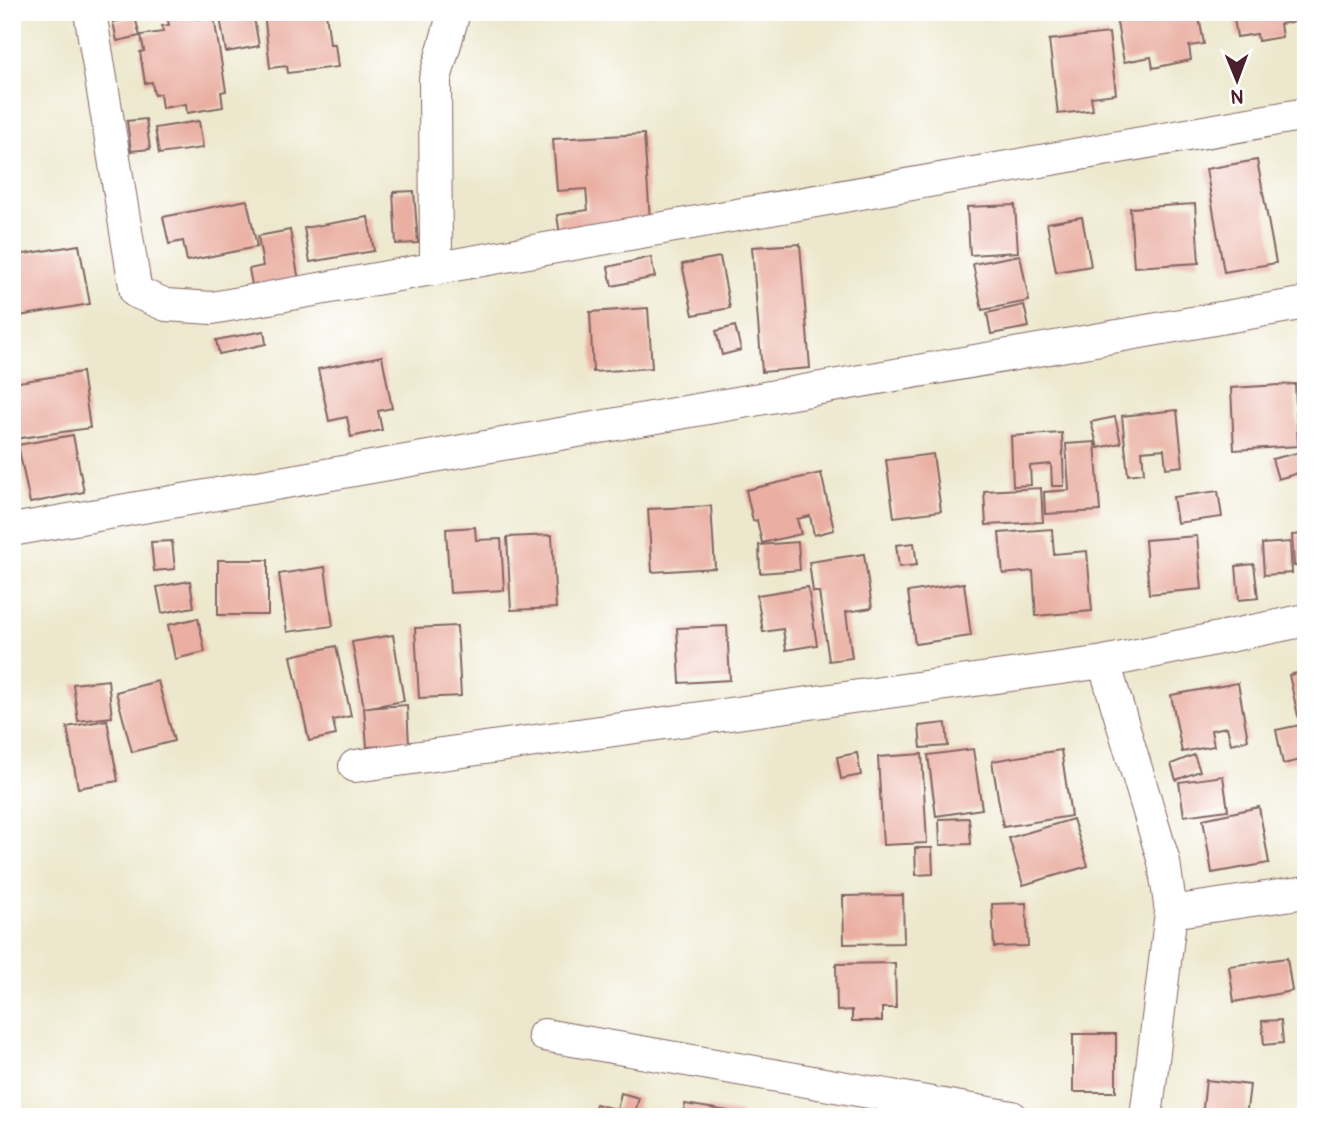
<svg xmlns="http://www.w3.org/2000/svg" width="1318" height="1129" font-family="Pangolin,sans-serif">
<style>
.building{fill:#eaafa2}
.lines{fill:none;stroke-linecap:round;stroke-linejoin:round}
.minor-casing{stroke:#836564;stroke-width:34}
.minor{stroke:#fff;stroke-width:32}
</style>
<rect width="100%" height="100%" fill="#fff"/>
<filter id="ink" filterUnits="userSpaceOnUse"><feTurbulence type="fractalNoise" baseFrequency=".0143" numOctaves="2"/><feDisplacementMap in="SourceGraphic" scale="14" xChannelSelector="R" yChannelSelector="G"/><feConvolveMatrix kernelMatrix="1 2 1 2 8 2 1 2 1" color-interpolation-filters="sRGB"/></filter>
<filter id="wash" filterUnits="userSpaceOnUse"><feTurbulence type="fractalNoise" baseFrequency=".00686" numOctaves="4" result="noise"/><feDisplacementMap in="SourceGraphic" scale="28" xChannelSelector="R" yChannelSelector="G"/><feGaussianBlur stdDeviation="1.57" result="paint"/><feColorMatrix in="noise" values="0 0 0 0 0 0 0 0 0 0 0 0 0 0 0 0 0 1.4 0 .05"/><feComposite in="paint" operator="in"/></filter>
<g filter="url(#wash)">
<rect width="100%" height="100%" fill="#ede8cd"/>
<g id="blocks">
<path class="building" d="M 178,12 L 197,12 L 198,19 L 214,17 L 226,91 L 221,92 L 223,107 L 187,113 L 186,104 L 162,108 L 160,94 L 154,95 L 152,82 L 145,83 L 140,52 L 144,51 L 141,35 L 163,32 L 162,26 L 169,25 L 167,17 L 175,15 L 175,13 Z
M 219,12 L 253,12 L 259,46 L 226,52 Z
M 264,12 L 326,12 L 330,44 L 335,44 L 338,67 L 288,73 L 287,66 L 270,68 Z
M 1115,12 L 1198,12 L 1204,44 L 1189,46 L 1191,60 L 1153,68 L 1151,57 L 1124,62 Z
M 1233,12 L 1298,12 L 1300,21 L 1280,24 L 1282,37 L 1258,41 L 1257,34 L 1237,37 Z
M 135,17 L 140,36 L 117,41 L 113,22 Z
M 1109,33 L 1116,94 L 1091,97 L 1093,110 L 1058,114 L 1049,40 Z
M 146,119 L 150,149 L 131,151 L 127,121 Z
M 199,121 L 203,148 L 159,154 L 155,128 Z
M 644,134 L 650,220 L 560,235 L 557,215 L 588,210 L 586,189 L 557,191 L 553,139 Z
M 1257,160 L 1276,263 L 1224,272 L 1206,169 Z
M 414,191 L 418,243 L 396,244 L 393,192 Z
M 247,200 L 257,247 L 187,261 L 183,241 L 169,244 L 163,217 Z
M 1195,204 L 1199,263 L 1134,267 L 1130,208 Z
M 1015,205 L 1018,252 L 970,255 L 967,207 Z
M 368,217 L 374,251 L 310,262 L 304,228 Z
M 1082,217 L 1091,266 L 1056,272 L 1047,223 Z
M 290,230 L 299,281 L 253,290 L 249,269 L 263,266 L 258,236 Z
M 800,244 L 810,368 L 762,372 L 752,247 Z
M 79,245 L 90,304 L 19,316 L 18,311 L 12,312 L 12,256 Z
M 1020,255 L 1029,301 L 982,310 L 973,264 Z
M 651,257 L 655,277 L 612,286 L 608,267 Z
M 720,257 L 730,308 L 693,315 L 682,264 Z
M 1024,305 L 1029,327 L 991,334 L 987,313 Z
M 648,308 L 652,368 L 593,372 L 590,312 Z
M 735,326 L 741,350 L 722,355 L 716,331 Z
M 264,331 L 266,344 L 219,354 L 216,340 Z
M 382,356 L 392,408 L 378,411 L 382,430 L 351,437 L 347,417 L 329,421 L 318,369 Z
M 82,372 L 90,428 L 14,439 L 12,383 Z
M 1295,384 L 1298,446 L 1234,450 L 1231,388 Z
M 1177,410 L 1183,466 L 1166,468 L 1164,449 L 1142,451 L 1144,473 L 1128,475 L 1122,416 Z
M 1115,417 L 1121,443 L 1098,448 L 1091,422 Z
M 1062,433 L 1064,486 L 1052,486 L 1051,464 L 1030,466 L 1031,485 L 1013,486 L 1011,436 Z
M 73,435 L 84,492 L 30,503 L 18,445 Z
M 1095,442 L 1100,511 L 1045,514 L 1044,492 L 1069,490 L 1066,444 Z
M 1297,453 L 1302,472 L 1278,479 L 1272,459 Z
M 933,454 L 941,511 L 894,517 L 886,460 Z
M 821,473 L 834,530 L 814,535 L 810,516 L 797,519 L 801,534 L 762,543 L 757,520 L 753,521 L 746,490 Z
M 1041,488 L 1043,522 L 986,525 L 984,491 Z
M 1218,491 L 1222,517 L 1177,523 L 1173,497 Z
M 711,506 L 715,568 L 652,572 L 648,509 Z
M 475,527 L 476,540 L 501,539 L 504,590 L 450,593 L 446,529 Z
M 1052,529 L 1054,554 L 1087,551 L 1092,611 L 1036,616 L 1033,571 L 1003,574 L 999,533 Z
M 1306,534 L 1306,565 L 1294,566 L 1292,535 Z
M 552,535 L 556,608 L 511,610 L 507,537 Z
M 1197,536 L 1202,589 L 1149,594 L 1145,540 Z
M 172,541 L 175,569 L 154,571 L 151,542 Z
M 798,542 L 800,570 L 760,573 L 759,545 Z
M 1290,542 L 1292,573 L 1264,575 L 1262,544 Z
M 914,543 L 917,565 L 899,567 L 896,545 Z
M 864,554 L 872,608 L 846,612 L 852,658 L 829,661 L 819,592 L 813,592 L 809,562 Z
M 218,560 L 268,560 L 268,615 L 218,615 Z
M 1254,564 L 1258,598 L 1239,600 L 1236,566 Z
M 325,567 L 333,626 L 287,632 L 279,574 Z
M 190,581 L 194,607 L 162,613 L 157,587 Z
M 964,583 L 971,636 L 915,644 L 908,592 Z
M 808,587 L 817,645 L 786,650 L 783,629 L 763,632 L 757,595 Z
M 198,618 L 205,652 L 175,659 L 168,625 Z
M 457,626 L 461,696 L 419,698 L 415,628 Z
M 727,626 L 730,680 L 680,683 L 677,628 Z
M 393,635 L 404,701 L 364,708 L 352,642 Z
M 336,646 L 351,716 L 333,720 L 336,735 L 309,741 L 291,656 Z
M 1306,671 L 1306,759 L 1283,764 L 1276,730 L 1300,725 L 1289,675 Z
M 108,680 L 112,717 L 78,721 L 73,684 Z
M 158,681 L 174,741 L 132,752 L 116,692 Z
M 1238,683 L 1248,740 L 1231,744 L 1227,727 L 1211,730 L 1214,746 L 1182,752 L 1171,695 Z
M 407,705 L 409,745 L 367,747 L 364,708 Z
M 107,720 L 118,781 L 78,788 L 67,727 Z
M 946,723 L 948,746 L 921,748 L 919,726 Z
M 973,749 L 982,809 L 936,816 L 928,755 Z
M 1061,750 L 1071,816 L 1003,827 L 992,761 Z
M 857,753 L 861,775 L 841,779 L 837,757 Z
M 922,754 L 927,843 L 883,845 L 878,757 Z
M 1194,755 L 1200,771 L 1176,780 L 1171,764 Z
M 1223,776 L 1228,810 L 1184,816 L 1179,782 Z
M 1259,807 L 1269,863 L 1212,873 L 1203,819 Z
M 969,818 L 971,844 L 940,845 L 939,819 Z
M 1073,819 L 1088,866 L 1023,885 L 1009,838 Z
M 915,848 L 932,848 L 933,874 L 916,875 Z
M 903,895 L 904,943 L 844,944 L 843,896 Z
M 1026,903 L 1028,946 L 994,947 L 992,904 Z
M 1287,958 L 1292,991 L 1234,1002 L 1229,966 Z
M 895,963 L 896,1008 L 882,1008 L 882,1021 L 852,1021 L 852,1010 L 837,1011 L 836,964 Z
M 1281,1020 L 1283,1043 L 1264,1045 L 1262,1021 Z
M 1073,1034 L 1116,1034 L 1116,1092 L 1073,1092 Z
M 1206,1080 L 1250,1085 L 1246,1117 L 1202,1117 Z
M 621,1093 L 639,1098 L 635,1113 L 647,1117 L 592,1117 L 596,1104 L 617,1110 Z
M 685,1104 L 741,1113 L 740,1117 L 683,1117 Z"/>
</g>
</g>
<g filter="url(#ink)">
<use href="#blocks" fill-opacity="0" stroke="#836564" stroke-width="2"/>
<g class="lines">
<g class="minor-casing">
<path id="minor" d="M 90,12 L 136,292 L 166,305 L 212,308 L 1306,114
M 436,269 L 435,79 L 454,12
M 12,530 L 1306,303
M 1104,662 L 1164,862 L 1171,912 L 1146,1117
M 355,766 L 1104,662 L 1306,620
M 1171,912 L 1306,892
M 544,1035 L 1012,1117"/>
</g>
<use href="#minor" class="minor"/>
</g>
</g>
<rect width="1318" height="1129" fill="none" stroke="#fff" stroke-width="42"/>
<g transform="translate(1237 80) rotate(179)" stroke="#ffffff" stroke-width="5" paint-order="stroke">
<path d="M0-5L12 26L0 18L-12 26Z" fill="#4a1f2b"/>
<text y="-10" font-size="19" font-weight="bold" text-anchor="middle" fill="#4a1f2b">N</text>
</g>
</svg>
